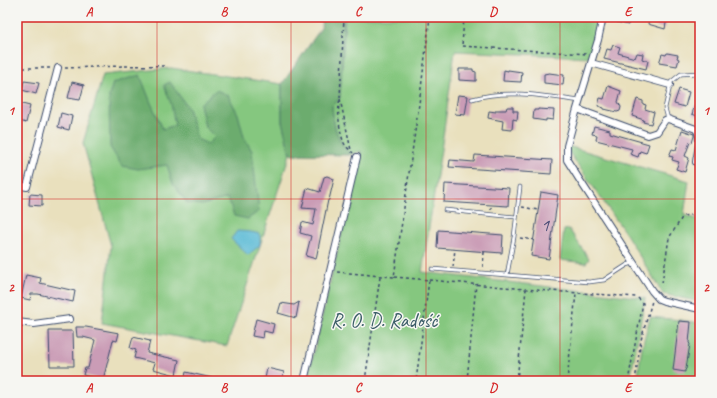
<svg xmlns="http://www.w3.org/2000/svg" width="717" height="398" font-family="Caveat,sans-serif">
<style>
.green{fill:#85c77f;stroke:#507b6e}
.forest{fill:#6cac6e;stroke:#446e66}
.water{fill:#56b9d5;stroke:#38749a}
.building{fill:#ca9cb6}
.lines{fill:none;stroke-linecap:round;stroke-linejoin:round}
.lane-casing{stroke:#3a4a6c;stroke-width:4.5}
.street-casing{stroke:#3a4a6c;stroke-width:8}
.path{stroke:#3a4a6c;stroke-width:1.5;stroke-dasharray:3 3;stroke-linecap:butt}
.lane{stroke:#fff;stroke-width:3}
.street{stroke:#fff;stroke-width:6}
.grid{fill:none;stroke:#d62828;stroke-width:1;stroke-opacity:0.55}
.labels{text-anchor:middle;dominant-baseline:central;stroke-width:3;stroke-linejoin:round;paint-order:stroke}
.number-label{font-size:18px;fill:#474a74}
.park-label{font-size:20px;fill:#3b5d68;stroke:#f6f6f2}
.neatline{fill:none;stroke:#d62828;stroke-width:1.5}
.grid-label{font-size:13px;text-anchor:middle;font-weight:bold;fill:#d62828}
</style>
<rect width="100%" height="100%" fill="#f6f6f2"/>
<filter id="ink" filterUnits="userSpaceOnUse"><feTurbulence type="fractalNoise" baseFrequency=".025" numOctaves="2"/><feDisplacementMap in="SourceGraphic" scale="8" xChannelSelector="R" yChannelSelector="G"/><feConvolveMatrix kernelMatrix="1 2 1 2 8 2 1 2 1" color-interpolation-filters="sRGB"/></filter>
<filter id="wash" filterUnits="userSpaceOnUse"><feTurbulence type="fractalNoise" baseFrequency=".012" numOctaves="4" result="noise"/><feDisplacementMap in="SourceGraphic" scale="16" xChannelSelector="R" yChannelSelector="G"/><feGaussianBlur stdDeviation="0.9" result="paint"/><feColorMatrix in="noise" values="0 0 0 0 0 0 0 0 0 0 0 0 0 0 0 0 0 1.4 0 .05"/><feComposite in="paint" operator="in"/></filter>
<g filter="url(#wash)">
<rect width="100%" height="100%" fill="#e9e0bd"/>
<path class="green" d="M 345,17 L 597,17 L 593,52 L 588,57 L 455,51 L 443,137 L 422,272 L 645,298 L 630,381 L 307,381 L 361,151 L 350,155 C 336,136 334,129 332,106 L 340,98 Z
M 171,68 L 282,84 L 282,121 L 290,154 L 227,346 L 102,323 L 111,246 L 83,143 L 103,75 Z
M 564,145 L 689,181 L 684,215 L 700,220 L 700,302 L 663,294 L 626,234 Z
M 569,229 L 589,259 L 586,263 L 560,260 L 564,230 Z
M 650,317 L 681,320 L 700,323 L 700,381 L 666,381 L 646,376 L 644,381 L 637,381 L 642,347 Z"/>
<path class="forest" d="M 322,17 L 344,17 L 340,98 L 332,106 C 334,129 336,136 350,155 L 290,154 L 282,121 L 282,84 L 321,28 Z
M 140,75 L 151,103 L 163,129 L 175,125 L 171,104 L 164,85 L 170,82 L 188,108 L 197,139 L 208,144 L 215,137 L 205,127 L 200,104 L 216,90 L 228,95 L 238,114 L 244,137 L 252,151 L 259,211 L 248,219 L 234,216 L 228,198 L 202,205 L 187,203 L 173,184 L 167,165 L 138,169 L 122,166 L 110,147 L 109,96 L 113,83 Z"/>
<path class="water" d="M 237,231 L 251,232 L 260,234 L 260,245 L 248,255 L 231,239 Z"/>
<g id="blocks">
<path class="building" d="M 619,17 L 630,17 L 628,25 L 617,22 Z
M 649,17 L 667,17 L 665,29 L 648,24 Z
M 613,45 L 620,47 L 618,53 L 635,58 L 637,53 L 643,54 L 642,59 L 648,61 L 646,69 L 604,59 L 607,49 L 611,50 Z
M 667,53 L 678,55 L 677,58 L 679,59 L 677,66 L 659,63 L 662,54 L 666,55 Z
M 459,69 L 473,69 L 473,71 L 476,72 L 476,81 L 459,80 Z
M 504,70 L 508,71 L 508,70 L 522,72 L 521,82 L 503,81 Z
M 549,73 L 564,75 L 563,85 L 544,83 L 544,74 Z
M 24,81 L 39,83 L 36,94 L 22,90 Z
M 72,82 L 84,85 L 80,100 L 68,98 Z
M 608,86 L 621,91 L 618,102 L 621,107 L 620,111 L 617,112 L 604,109 L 604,108 L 598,106 L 600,98 L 604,99 Z
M 679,89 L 689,92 L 685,107 L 674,104 Z
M 458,95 L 468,96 L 465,115 L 455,114 Z
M 637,99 L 643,101 L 643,104 L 646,105 L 645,109 L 654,112 L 651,124 L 643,122 L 644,120 L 632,116 Z
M 18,103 L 30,106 L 26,123 L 17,120 Z
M 695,105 L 700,106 L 700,117 L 692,114 Z
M 507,107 L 513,107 L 513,111 L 518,111 L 517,120 L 513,119 L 512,130 L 502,129 L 503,121 L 488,118 L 489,111 L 496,112 L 496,110 L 506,110 Z
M 538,109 L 554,110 L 553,120 L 546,119 L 546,121 L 533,119 L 534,110 L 538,110 Z
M 61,113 L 72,116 L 69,130 L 58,127 Z
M 594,126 L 610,130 L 610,133 L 649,144 L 646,153 L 640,151 L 638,157 L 630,154 L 632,149 L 596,140 L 597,135 L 592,134 Z
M 682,130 L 694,134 L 694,136 L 692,143 L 690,142 L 685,156 L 689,158 L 685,172 L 676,169 L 679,162 L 672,160 L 673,157 L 669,156 L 672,149 L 676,150 Z
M 475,155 L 552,160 L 551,174 L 449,167 L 450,160 L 474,162 Z
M 327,176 L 334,179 L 329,200 L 328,200 L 316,259 L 306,256 L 311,236 L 300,233 L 302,222 L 313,225 L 316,209 L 302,208 L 307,188 L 320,192 L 324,177 Z
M 445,184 L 509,188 L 508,206 L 444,202 Z
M 541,192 L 558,195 L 549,259 L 531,256 Z
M 30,194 L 42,195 L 42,206 L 29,205 Z
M 438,230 L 503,235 L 502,253 L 437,248 Z
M 26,275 L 41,278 L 40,283 L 75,291 L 73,302 L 38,294 L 31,294 L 30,300 L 21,298 Z
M 299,302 L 296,318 L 278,313 L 281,303 L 294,305 Z
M 256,319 L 274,324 L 272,333 L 264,331 L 263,338 L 252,336 Z
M 679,321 L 691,322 L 689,343 L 690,344 L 686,369 L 685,370 L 685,372 L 673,370 Z
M 76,327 L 86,327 L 119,333 L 117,341 L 113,340 L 103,380 L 83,375 L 85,368 L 88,368 L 95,340 L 83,337 L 77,337 Z
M 49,331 L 73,331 L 74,366 L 50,366 Z
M 133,337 L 150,341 L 147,353 L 179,360 L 176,375 L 153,369 L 155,363 L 134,358 L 136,350 L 130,348 Z
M 267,368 L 284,372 L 282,381 L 271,381 L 265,379 Z
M 186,372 L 212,378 L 212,381 L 184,381 Z"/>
</g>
</g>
<g filter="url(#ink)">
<use href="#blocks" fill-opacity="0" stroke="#3a4a6c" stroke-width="1"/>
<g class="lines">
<g class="lane-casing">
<path id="lane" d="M 472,99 C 507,89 544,96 579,101
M 668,119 L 665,108 L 671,82 L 681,74 L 700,73
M 520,187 L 514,237 L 507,275 L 589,282 L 604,280 L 627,265 L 633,263
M 445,210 L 516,217
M 432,269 L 507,275"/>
</g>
<g class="street-casing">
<path id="street" d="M 591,63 L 598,40 L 603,17
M 670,85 L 591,63 L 577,109 L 648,135 L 657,132 L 665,120 L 668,119 L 696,129 C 703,138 697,152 696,162 L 700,163
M 577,109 L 567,146 L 567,160 L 579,179 L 652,291 L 659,299 L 664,301 L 700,309
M 17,185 L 27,187 L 58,68
M 17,322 L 34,324 L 70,319
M 304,381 L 357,157"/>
</g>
<path class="path" d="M 344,17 L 340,98 C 337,110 339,131 344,143 C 346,147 350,150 353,153
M 464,17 L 462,46 L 587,54
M 594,23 L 595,17
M 17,68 L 51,68
M 65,68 C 98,67 132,65 165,66
M 340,99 L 351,150
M 522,207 L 538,210
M 491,210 L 491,205
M 520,238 L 534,240
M 453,267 L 455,249
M 483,267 L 484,252
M 337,272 L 394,277 L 419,104 L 430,17
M 394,277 L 429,280 L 416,381
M 429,280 L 536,290 L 637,297 L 643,303 L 628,381
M 662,283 L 669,238 L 683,216 L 689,215 L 700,217
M 365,381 L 380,277
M 467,381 L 476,284
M 517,381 L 526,289
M 567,381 L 576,293
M 635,381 L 641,340 L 652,301"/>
<use href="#lane" class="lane"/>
<use href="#street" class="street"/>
</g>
</g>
<path class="grid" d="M 157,17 L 157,381M 291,17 L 291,381M 426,17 L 426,381M 560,17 L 560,381M 17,199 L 700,199"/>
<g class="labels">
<g class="number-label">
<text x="545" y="225">1</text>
</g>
<g class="park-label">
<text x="384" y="320">R. O. D. Radość</text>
</g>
</g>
<rect width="717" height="398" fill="none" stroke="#f6f6f2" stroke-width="44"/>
<rect x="22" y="22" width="673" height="354" class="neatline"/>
<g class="grid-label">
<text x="89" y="16">A</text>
<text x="224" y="16">B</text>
<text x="358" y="16">C</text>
<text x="493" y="16">D</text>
<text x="628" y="16">E</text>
<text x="11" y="115">1</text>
<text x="706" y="115">1</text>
<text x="11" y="292">2</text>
<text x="706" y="292">2</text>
<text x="89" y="392">A</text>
<text x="224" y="392">B</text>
<text x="358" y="392">C</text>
<text x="493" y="392">D</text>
<text x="628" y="392">E</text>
</g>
</svg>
